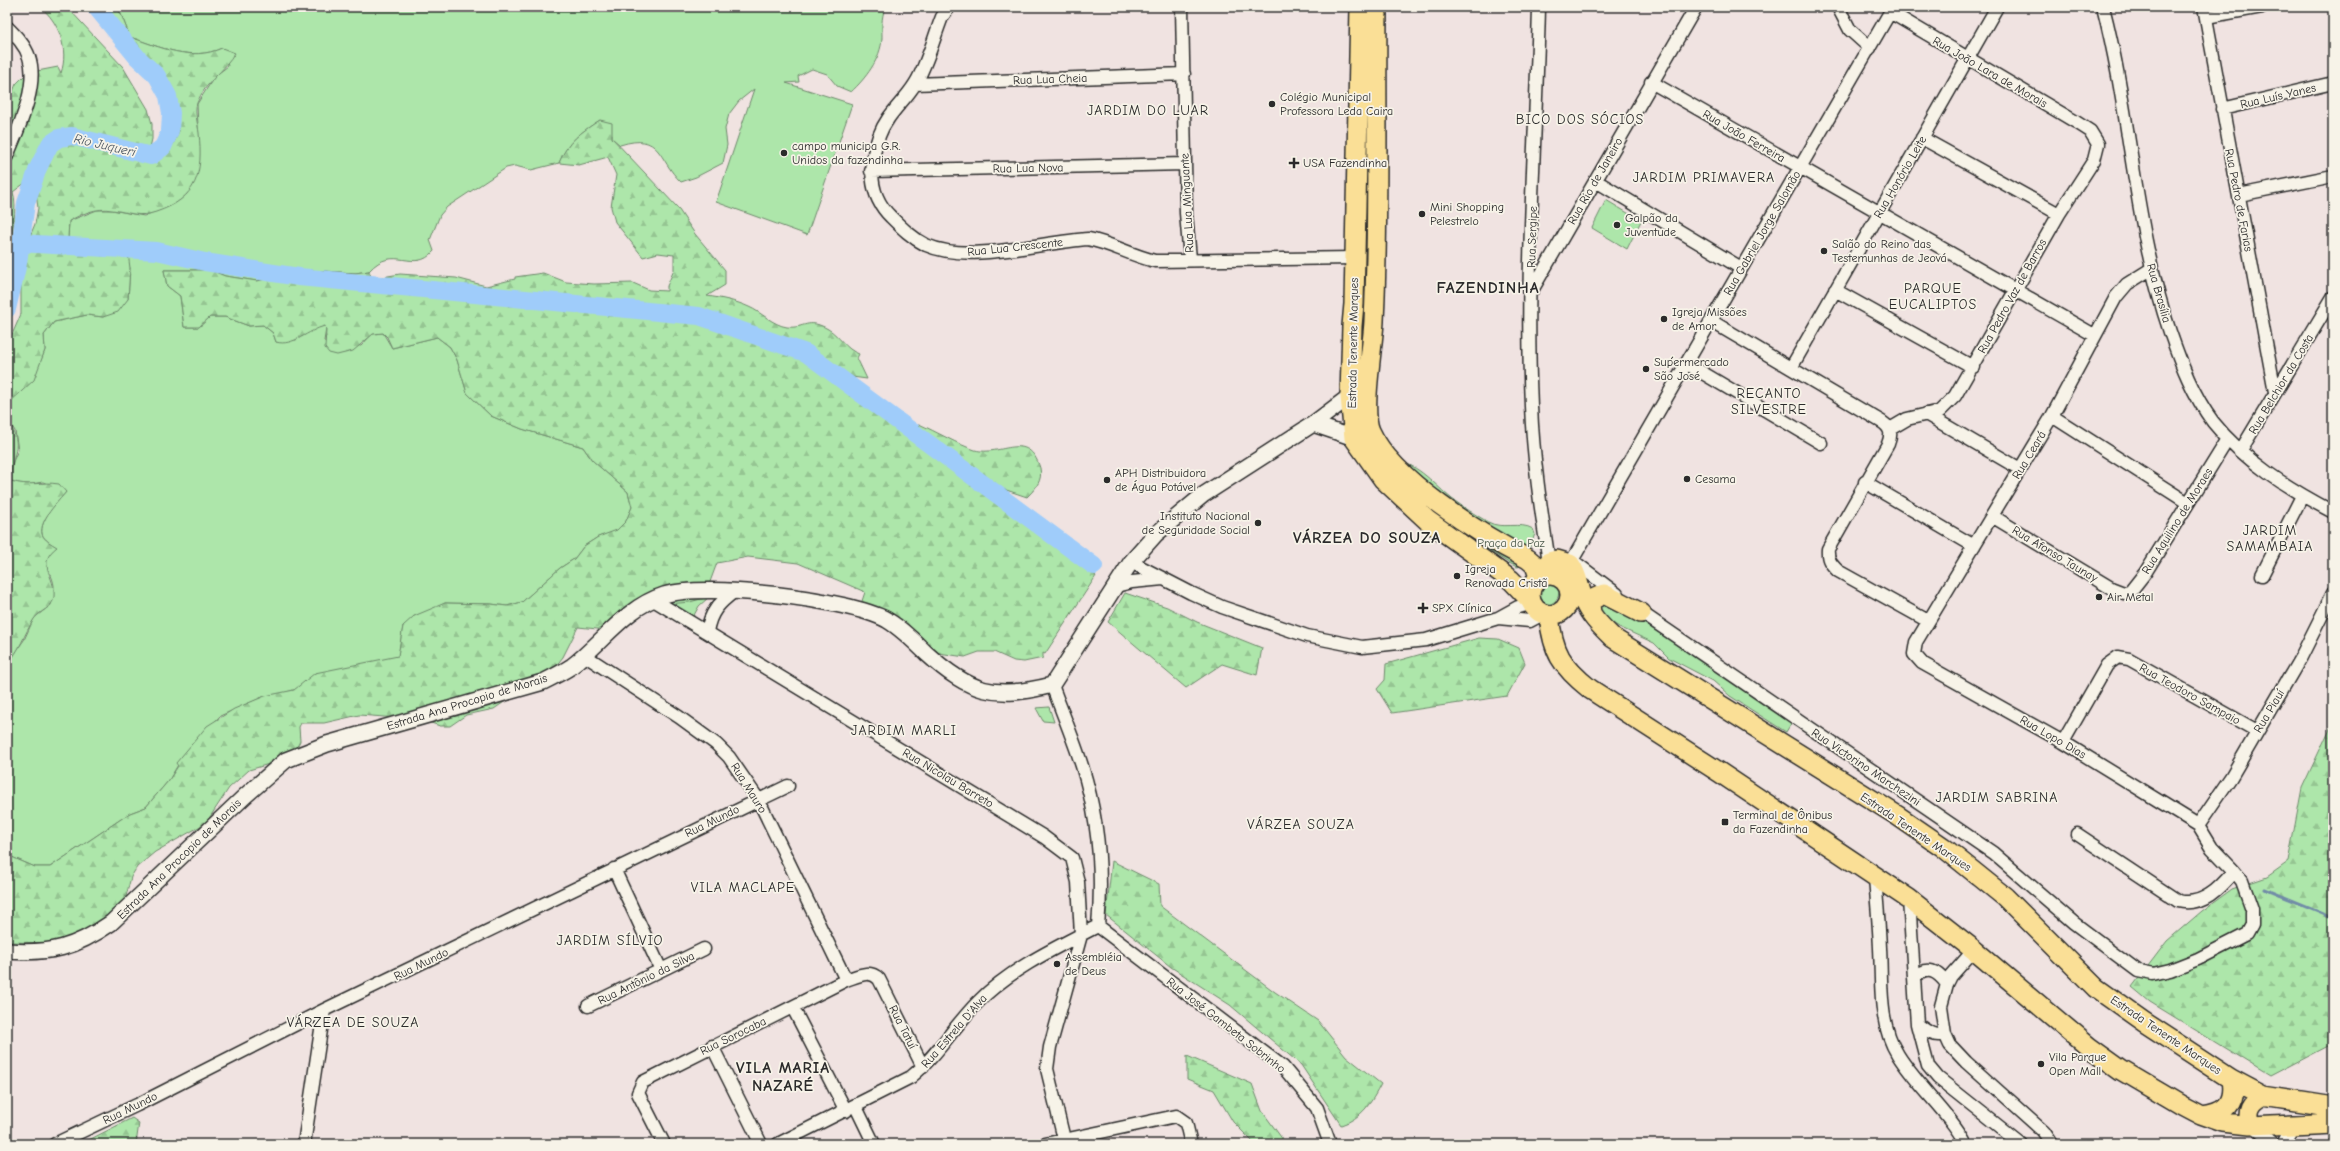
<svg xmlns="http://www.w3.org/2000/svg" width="2340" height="1151" font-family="'Comic Neue',sans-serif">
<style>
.green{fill:#ade6aa;stroke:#6c886a}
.forest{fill:url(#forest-firs);stroke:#6c886a}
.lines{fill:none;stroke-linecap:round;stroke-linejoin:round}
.stream{stroke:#718ca7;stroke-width:3}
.river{stroke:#9fccfa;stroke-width:18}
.minor-casing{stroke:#2b2b2b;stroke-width:15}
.tertiary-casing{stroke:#2b2b2b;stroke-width:18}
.primary-casing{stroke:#2b2b2b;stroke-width:22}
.minor{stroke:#f7f3e8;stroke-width:12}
.tertiary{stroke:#f7f3e8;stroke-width:15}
.primary{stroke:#fadf96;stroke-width:19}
.poi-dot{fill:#2b2b2b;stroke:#f7f3e8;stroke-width:1.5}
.labels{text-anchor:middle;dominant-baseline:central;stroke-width:3.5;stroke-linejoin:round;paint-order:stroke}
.street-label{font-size:12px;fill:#2b2b2b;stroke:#f7f3e8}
.poi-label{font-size:12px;fill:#2b2b2b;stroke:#f7f3e8;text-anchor:start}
.park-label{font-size:12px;fill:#4c5a4b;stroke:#f7f3e8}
.water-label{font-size:13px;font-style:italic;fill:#48535f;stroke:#f7f3e8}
.quarter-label{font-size:14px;letter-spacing:1px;fill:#2b2b2b;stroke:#f7f3e8}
.district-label{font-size:16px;font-weight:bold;letter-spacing:1px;fill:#2b2b2b;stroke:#f7f3e8}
</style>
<defs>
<pattern id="forest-firs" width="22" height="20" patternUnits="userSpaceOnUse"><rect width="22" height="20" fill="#ade6aa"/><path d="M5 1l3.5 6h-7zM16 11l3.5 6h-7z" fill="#95c592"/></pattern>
</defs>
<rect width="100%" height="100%" fill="#f0e3e1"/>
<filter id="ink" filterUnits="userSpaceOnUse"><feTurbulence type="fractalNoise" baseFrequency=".025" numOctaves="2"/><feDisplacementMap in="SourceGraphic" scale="8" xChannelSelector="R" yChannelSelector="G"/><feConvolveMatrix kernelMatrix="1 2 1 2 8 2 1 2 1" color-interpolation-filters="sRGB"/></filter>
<g filter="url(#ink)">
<path class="green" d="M 116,7 L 885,7 C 881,21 882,24 882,38 C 881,59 865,79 851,92 L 837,86 L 827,74 L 812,69 L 798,76 L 799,82 L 786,83 L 852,104 L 807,235 L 716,202 L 754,89 L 739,101 L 729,114 L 725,129 L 727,145 L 723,163 L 696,177 L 681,182 C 657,159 662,132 620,145 L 612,138 L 612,134 L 600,120 C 581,132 567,142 559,163 L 531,170 L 515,166 L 506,168 L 447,207 L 440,215 L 430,240 L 434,251 C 414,275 394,243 369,271 L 355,273 L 307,270 L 257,281 L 225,276 L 210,270 L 164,270 L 167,286 L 180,296 L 184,327 L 199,327 L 210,317 L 225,317 L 249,326 L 263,325 L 273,333 L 276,342 L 296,340 L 315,328 L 325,326 L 326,329 L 324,341 L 361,346 L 372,334 L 383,333 L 392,348 L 437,337 L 450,347 L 457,360 L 467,393 L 491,416 L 522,429 L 583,447 L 592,460 L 628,492 L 632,507 L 626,521 L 615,532 L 598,537 L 584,546 L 574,559 L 560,568 L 522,602 L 507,606 L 491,604 L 445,603 L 403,626 L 398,658 L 280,694 L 265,696 L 220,716 L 185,753 L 169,780 L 146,807 L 130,813 L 50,867 L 35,867 L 7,855 L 7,664 L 24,640 L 34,618 L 51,605 C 52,600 54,592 54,586 C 52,568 36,564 56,547 C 52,544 44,540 42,534 C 39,520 57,502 66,492 L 43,482 L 26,485 L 11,481 L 11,466 L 18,450 L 15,431 L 7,419 L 7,413 L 10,402 L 21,391 L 39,365 L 45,350 L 44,335 L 54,322 L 87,315 L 103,317 L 128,299 L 130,268 L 116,241 L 83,244 L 68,238 L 69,221 L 97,210 L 112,210 L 144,216 L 174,204 L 187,194 L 199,150 L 197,104 L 215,76 L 228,66 L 222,48 C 191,62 160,47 130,37 L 121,14 Z
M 1606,200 L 1641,221 L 1627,249 L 1592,228 Z
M 1397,461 C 1418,464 1435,485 1452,499 C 1463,507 1476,515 1488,522 C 1502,530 1520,521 1533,529 L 1535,534 L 1522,566 L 1517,567 L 1507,562 L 1449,525 L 1422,500 Z
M1533 592a13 13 0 1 1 26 0a13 13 0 1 1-26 0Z
M 708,598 L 699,606 L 693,617 L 671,602 Z
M 1602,598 L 1694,654 L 1792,722 L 1786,732 L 1730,696 L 1713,681 L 1669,658 L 1654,643 L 1619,627 L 1597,613 Z
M 1049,707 L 1054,722 L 1043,721 L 1036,708 Z"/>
<path class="forest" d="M 40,7 L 67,7 L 123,67 L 148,109 L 152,124 L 152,139 L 148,156 L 162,156 L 173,145 L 179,131 L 177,115 L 151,70 L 102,26 L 87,7 L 116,7 L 121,14 L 130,37 C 160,47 191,62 222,48 L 235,53 C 225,71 205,82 197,103 C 194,112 198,124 199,133 C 203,173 198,198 156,212 C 139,218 129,212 112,210 C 96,207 82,214 69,221 L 68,238 L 83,244 L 116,241 L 128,253 L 130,268 L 128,299 L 118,312 L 103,317 L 87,315 L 54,322 L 44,335 L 45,350 L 34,380 L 10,402 L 7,413 L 7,346 L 21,314 L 21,269 L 23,253 L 35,224 L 38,208 L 36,193 L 26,182 L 13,192 C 18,205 12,239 7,251 L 7,106 L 16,84 L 27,73 L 58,67 L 61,73 C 69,50 59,21 40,7 Z
M 600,120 L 612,123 L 612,138 L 677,207 L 695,234 L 725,270 L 725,285 L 707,296 C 721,298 736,301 749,307 C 761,312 773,325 787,327 C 805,329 807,317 828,329 C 840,336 845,349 859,354 L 857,358 L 867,379 L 852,377 L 847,392 L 915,443 L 921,440 L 919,424 C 937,432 957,444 975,450 C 1001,457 1028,429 1040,468 C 1043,481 1035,489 1027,497 L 968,477 L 964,480 L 1096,576 L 1045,654 L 1043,653 L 1043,658 L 1024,662 L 1014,661 L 994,652 L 979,652 L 965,657 L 932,652 L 860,607 L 865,592 L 798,563 L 748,557 L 717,563 L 704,598 L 690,602 L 645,606 L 607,630 L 578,627 L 563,657 L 551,672 L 538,675 L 526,687 L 494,709 L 466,715 L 450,726 L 440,726 L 422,720 L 359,715 L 324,723 L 301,723 L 299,727 L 300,741 L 297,747 L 285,752 L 269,764 L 249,770 L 229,788 L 206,823 L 155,852 L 137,867 L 131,877 L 124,904 L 118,917 L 78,937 L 50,943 L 7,942 L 7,855 L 35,867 L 50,867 L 130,813 L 146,807 L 169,780 L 178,766 L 176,763 L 207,726 L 234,709 L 265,696 L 294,690 L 315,673 L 398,656 L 403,626 L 414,616 L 445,603 L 491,604 L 507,606 L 522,602 L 560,568 L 574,559 L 584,546 L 598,537 L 617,530 L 626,521 L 632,507 L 628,492 L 592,460 L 583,447 L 522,429 L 491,416 L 467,393 L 457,360 L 450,347 L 437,337 L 392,348 L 387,337 L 383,333 L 373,334 L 353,351 L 337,355 L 329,353 L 325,348 L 326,329 L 325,326 C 308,330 293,347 276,342 L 273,333 L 263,325 L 249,326 L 225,317 L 210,317 L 199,327 L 184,327 L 180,296 L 167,286 L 164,270 L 210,270 L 225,276 L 257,281 L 307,270 L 355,273 L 369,271 L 371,276 L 376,278 L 400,274 L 456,278 L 486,286 L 515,279 L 515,277 L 543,273 L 566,282 L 594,284 L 633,283 L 649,290 L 667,291 L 667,286 L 674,270 L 674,255 L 658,253 L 643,257 L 615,222 L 611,207 L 616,175 L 608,157 L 579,165 L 559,163 C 567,142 581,132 600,120 Z
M 7,419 C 26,449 10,452 11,481 C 30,487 40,481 59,484 L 66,492 C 58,502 39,520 42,534 C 44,540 52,544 57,547 C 35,564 56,575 54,597 C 53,608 39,611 34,619 C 24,634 20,651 7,664 L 7,562 L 9,557 L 7,551 Z
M 1125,593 L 1167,607 L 1197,622 L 1262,648 L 1257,675 L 1222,664 L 1186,688 L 1108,622 Z
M 1479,638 L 1498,639 L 1519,648 L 1525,663 L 1507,696 L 1392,713 L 1377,689 L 1385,680 L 1386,664 Z
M 2333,722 L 2333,1043 L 2270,1076 L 2150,1002 L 2132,987 L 2167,941 L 2202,911 L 2232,889 L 2267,877 L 2288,862 L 2302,788 Z
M 1112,861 L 1159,884 L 1160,906 L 1275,992 L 1318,1021 L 1346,1056 L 1381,1084 C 1372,1102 1361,1119 1341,1125 L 1301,1065 L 1230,1005 L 1171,967 L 1106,915 Z
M 1187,1056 L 1252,1084 L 1262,1111 L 1286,1144 L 1255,1144 L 1233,1122 L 1214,1090 L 1187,1079 Z
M 132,1118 L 139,1123 L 136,1144 L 81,1144 Z"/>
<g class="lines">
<path class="stream" d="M 2265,889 L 2333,917"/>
<path class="river" d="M 19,243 L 157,251 L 205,262 L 299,277 L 699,316 L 806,353 L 1094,566
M 7,309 L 18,263 L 26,203 L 38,168 L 50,144 L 59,138 L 72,136 L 151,156 L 163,147 L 170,131 L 171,113 L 168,96 L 157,76 L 137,57 L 96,7"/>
<g class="minor-casing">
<path id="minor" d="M 949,7 L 942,17 C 934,37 927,65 915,84 C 904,102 887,114 879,136 C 869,164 868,195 891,217 C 902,228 912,238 926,245 C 969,264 1041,242 1088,239 C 1111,243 1132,256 1155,261 L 1354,258
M 1182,7 L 1186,213 L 1190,259
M 1539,7 C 1536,140 1525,273 1531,406 C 1533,458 1541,510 1549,562
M 1838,7 L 1850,30 L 1870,48
M 2103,7 C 2131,114 2134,227 2170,332 C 2181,364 2193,395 2213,422 C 2244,461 2289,489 2333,512
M 2204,7 L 2275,392
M 2206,17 L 2262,7
M 7,27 C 16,36 25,45 29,57 C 39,86 18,129 7,156
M 1651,82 L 2094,335
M 915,84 L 1184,74
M 2222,109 L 2333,83
M 1922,138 L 2059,214
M 871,171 L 1185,164
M 1596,181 L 1741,268
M 2239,195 L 2333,176
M 2151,269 L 2127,284 L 2116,297 L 2052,416 L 1916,642 L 1914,654 L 1922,663 L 2063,742 L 2198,825
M 1835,290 L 1973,367
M 1531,292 L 1696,7
M 1711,321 L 1882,422 C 1891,428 1892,434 1888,444 L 1828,549 C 1827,560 1831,564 1838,571 L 1928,621
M 1686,363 L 1821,443
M 1791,368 L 1997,7
M 1926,414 L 2020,469
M 2052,416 L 2188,503
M 1890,429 L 1907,419 L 1940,411 L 1955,396 L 2059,214 L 2094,160 L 2098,144 L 2090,131 L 2076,122 L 1890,12
M 2241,450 L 2333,297
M 1865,482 L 1974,546
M 1992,516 L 2111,588 L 2124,593 L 2130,592 L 2145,573 L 2228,439
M 1572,560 L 1617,594
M 1131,562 L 1191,593 L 1222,607 L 1307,636 L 1362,647 L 1426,640 L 1498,618 L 1518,607 L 1531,604
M 1570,564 L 1893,7
M 2262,575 L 2302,496
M 1116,586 L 1132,582 L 1163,579
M 652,599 L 1044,837 L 1072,858 L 1078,882 L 1081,935 L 1050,1047 L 1047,1069 L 1064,1139
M 1636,609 L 1993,853 L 2074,923 L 2138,971 L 2153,974 L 2170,970 L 2198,959 L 2247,934 L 2252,925 L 2252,909 L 2242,881 L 2234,871
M 1498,618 L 1530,621 L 1543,614
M 707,632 C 710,612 719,603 735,591
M 584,655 L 679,717 L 716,744 L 729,757 L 758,799 L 846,980
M 2063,742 L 2107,665 L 2118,657 L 2129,659 L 2257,731
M 2198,825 L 2231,777 L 2301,657 L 2333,593
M 2077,834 L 2178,901 C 2202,907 2220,888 2234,871 L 2212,848 L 2198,825
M 614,869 L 661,970
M 1875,878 C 1877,902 1879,925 1880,948 C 1882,984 1878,1023 1898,1055 C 1918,1087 1948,1111 1966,1144
M 1909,899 L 1917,1024 L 1928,1066 L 1938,1078 L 2021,1144
M 1098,926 L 1283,1067 L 1317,1108 L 1330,1144
M 1974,950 L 1951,976 L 1947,984 L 1941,1006 L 1945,1034 L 1950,1045 L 1966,1062 L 2044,1132 L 2052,1144
M 1914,978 C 1928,965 1937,971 1947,984
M 588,1006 L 704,949
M 793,1008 L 846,1111
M 1917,1024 C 1925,1030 1934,1038 1945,1034
M 712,1046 L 761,1144
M 856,1107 L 874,1144
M 2250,1127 L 2272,1144
M 55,1144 L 137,1105 L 324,1010 L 788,786
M 304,1144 L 324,1010
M 664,1144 L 638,1093 L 643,1082 L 846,980 C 858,976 869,969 879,979 L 923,1067
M 778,1144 L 911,1077 C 937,1056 954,1026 978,1002 C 1010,969 1057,947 1098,926 C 1103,873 1098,817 1082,766 C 1073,738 1062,712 1052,685
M 1045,1144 L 1176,1116 L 1186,1123 L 1191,1144
M 2282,1144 L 2292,1125"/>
</g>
<g class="tertiary-casing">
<path id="tertiary" d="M 1313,424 L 1354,438
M 7,951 C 51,954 75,948 111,923 L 245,796 L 286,760 L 327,744 L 543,682 C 553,677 563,672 572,666 C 603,642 626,607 664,595 C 706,582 849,599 887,620 C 902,629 914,641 926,653 C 970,693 995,700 1052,685 L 1131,562 L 1156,534 L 1203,495 L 1313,424 L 1350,396"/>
</g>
<g class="primary-casing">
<path id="primary" d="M 1360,7 L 1354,304 L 1352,326 L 1350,396 L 1354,438 L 1383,479 L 1427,520 L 1511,580 L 1530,600
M 1377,7 C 1376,111 1379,217 1374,321 C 1373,346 1361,411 1370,431 C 1392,480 1481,535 1528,559 L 1535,565 L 1539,577
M1530 595a20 20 0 1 1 40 0a20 20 0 1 1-40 0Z
M 1545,575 L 1544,569 L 1549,562 L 1557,560 L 1570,564 C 1578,574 1579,589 1584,601 C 1590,616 1602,627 1613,638 L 1898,816 L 1943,847 L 2005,897 L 2096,988 L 2144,1022 L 2231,1079 L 2263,1096 L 2333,1107
M 1591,613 L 1590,605 L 1593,599 L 1604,594 L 1641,613
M 1549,616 C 1553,652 1561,666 1590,689 L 1719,772 L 1909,899 L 1974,950 L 2089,1047 L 2121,1070 L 2182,1106 L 2201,1116 L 2224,1124 L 2250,1127 L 2333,1123
M 2201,1116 C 2224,1113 2235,1104 2231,1079
M 2250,1127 C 2245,1111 2249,1104 2263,1096"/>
</g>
<use href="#minor" class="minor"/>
<use href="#tertiary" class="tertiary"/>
<use href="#primary" class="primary"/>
</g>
</g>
<g class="poi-dot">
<circle cx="1272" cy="104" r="4"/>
<circle cx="784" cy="153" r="4"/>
<path d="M1292 157h4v4h4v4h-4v4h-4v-4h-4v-4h4z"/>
<circle cx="1422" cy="214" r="4"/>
<circle cx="1617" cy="225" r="4"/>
<circle cx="1824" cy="251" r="4"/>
<circle cx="1664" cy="319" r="4"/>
<circle cx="1646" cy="369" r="4"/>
<circle cx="1687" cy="479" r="4"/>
<circle cx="1107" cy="480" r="4"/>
<circle cx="1258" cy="523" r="4"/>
<circle cx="1457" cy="576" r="4"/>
<circle cx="2099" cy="597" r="4"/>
<path d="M1421 602h4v4h4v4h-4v4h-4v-4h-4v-4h4z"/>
<rect x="1721" y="818" width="8" height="8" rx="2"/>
<circle cx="1057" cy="964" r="4"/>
<circle cx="2041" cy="1064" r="4"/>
</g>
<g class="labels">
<g class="street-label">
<text transform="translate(1990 72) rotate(30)">Rua João Lara de Morais</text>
<text transform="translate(1050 79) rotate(-2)">Rua Lua Cheia</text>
<text transform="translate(2278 96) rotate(-13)">Rua Luís Yanes</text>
<text transform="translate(1744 136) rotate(30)">Rua João Ferreira</text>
<text transform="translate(1028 168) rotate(-1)">Rua Lua Nova</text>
<text transform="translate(1900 177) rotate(-60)">Rua Honório Leite</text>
<text transform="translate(1595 181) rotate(-60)">Rua Rio de Janeiro</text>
<text transform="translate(2239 200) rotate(79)">Rua Pedro de Farias</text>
<text transform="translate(1187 203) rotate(-93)">Rua Lua Minguante</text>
<text transform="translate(1762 233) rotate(-60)">Rua Gabriel Jorge Salomão</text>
<text transform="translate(1532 237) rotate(-88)">Rua Sergipe</text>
<text transform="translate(1015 247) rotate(-6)">Rua Lua Crescente</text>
<text transform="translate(2159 293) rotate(74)">Rua Brasília</text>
<text transform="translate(2012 296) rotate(-61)">Rua Pedro Vaz de Barros</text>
<text transform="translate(1353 343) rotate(-89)">Estrada Tenente Marques</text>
<text transform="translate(2281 384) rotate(-59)">Rua Belchior da Costa</text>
<text transform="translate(2029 455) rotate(-59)">Rua Ceará</text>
<text transform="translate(2177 521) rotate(-58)">Rua Aquilino de Moraes</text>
<text transform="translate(2055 554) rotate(31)">Rua Afonso Taunay</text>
<text transform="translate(2190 694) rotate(29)">Rua Teodoro Sampaio</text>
<text transform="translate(467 702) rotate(-17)">Estrada Ana Procopio de Morais</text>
<text transform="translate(2269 711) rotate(-59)">Rua Piauí</text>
<text transform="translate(2053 737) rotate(30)">Rua Lopo Dias</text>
<text transform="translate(1866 767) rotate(34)">Rua Victorino Marchezini</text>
<text transform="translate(948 778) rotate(31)">Rua Nicolau Barreto</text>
<text transform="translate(749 788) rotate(58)">Rua Mauro</text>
<text transform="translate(712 821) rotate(-26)">Rua Mundo</text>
<text transform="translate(1916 832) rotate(34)">Estrada Tenente Marques</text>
<text transform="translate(179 859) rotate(-44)">Estrada Ana Procopio de Morais</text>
<text transform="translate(421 964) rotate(-26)">Rua Mundo</text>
<text transform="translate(646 978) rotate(-26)">Rua Antônio da Silva</text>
<text transform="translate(1226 1025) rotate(38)">Rua José Gambeta Sobrinho</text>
<text transform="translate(903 1027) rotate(63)">Rua Tatuí</text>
<text transform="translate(954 1031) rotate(-49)">Rua Estrela D'Alva</text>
<text transform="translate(2166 1035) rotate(34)">Estrada Tenente Marques</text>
<text transform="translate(733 1036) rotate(-26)">Rua Sorocaba</text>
<text transform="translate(130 1108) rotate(-26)">Rua Mundo</text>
</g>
<g class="poi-label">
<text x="1280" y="97">Colégio Municipal<tspan x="1280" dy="14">Professora Leda Caira</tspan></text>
<text x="792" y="146">campo municipa G.R.<tspan x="792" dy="14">Unidos da fazendinha</tspan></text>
<text x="1303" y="163">USA Fazendinha</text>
<text x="1430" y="207">Mini Shopping<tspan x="1430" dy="14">Pelestrelo</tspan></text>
<text x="1625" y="218">Galpão da<tspan x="1625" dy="14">Juventude</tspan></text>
<text x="1832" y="244">Salão do Reino das<tspan x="1832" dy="14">Testemunhas de Jeová</tspan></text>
<text x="1672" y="312">Igreja Missões<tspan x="1672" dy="14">de Amor</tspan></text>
<text x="1654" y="362">Suṕermercado<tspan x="1654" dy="14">São José</tspan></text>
<text x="1115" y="473">APH Distribuidora<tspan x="1115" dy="14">de Água Potável</tspan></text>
<text x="1695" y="479">Cesama</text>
<text x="1250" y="516" text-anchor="end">Instituto Nacional<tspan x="1250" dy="14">de Seguridade Social</tspan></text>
<text x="1465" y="569">Igreja<tspan x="1465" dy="14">Renovada Cristã</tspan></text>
<text x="2107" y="597">Air Metal</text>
<text x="1432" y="608">SPX Clínica</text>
<text x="1733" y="815">Terminal de Ônibus<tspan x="1733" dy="14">da Fazendinha</tspan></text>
<text x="1065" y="957">Assembléia<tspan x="1065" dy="14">de Deus</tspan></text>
<text x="2049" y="1057">Vila Parque<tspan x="2049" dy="14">Open Mall</tspan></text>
</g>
<g class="park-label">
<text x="1511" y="543">Praça da Paz</text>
</g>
<g class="water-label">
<text transform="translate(105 145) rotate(13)">Rio Juqueri</text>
</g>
<g class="quarter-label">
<text x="1148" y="110">JARDIM DO LUAR</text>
<text x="1580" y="119">BICO DOS SÓCIOS</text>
<text x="1704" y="177">JARDIM PRIMAVERA</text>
<text x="1933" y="288">PARQUE<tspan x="1933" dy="16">EUCALIPTOS</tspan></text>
<text x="1769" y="393">RECANTO<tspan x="1769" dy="16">SILVESTRE</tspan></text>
<text x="2270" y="530">JARDIM<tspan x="2270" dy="16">SAMAMBAIA</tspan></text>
<text x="904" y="730">JARDIM MARLI</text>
<text x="1997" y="797">JARDIM SABRINA</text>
<text x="1301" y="824">VÁRZEA SOUZA</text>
<text x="743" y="887">VILA MACLAPE</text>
<text x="610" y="940">JARDIM SÍLVIO</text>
<text x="353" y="1022">VÁRZEA DE SOUZA</text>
</g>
<g class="district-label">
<text x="1488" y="288">FAZENDINHA</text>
<text x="1367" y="538">VÁRZEA DO SOUZA</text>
<text x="783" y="1068">VILA MARIA<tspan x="783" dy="18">NAZARÉ</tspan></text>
</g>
</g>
<rect width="2340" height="1151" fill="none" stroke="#f7f3e8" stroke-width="24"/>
<rect x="12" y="12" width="2316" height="1127" fill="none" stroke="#2b2b2b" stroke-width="1.5" filter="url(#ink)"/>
</svg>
